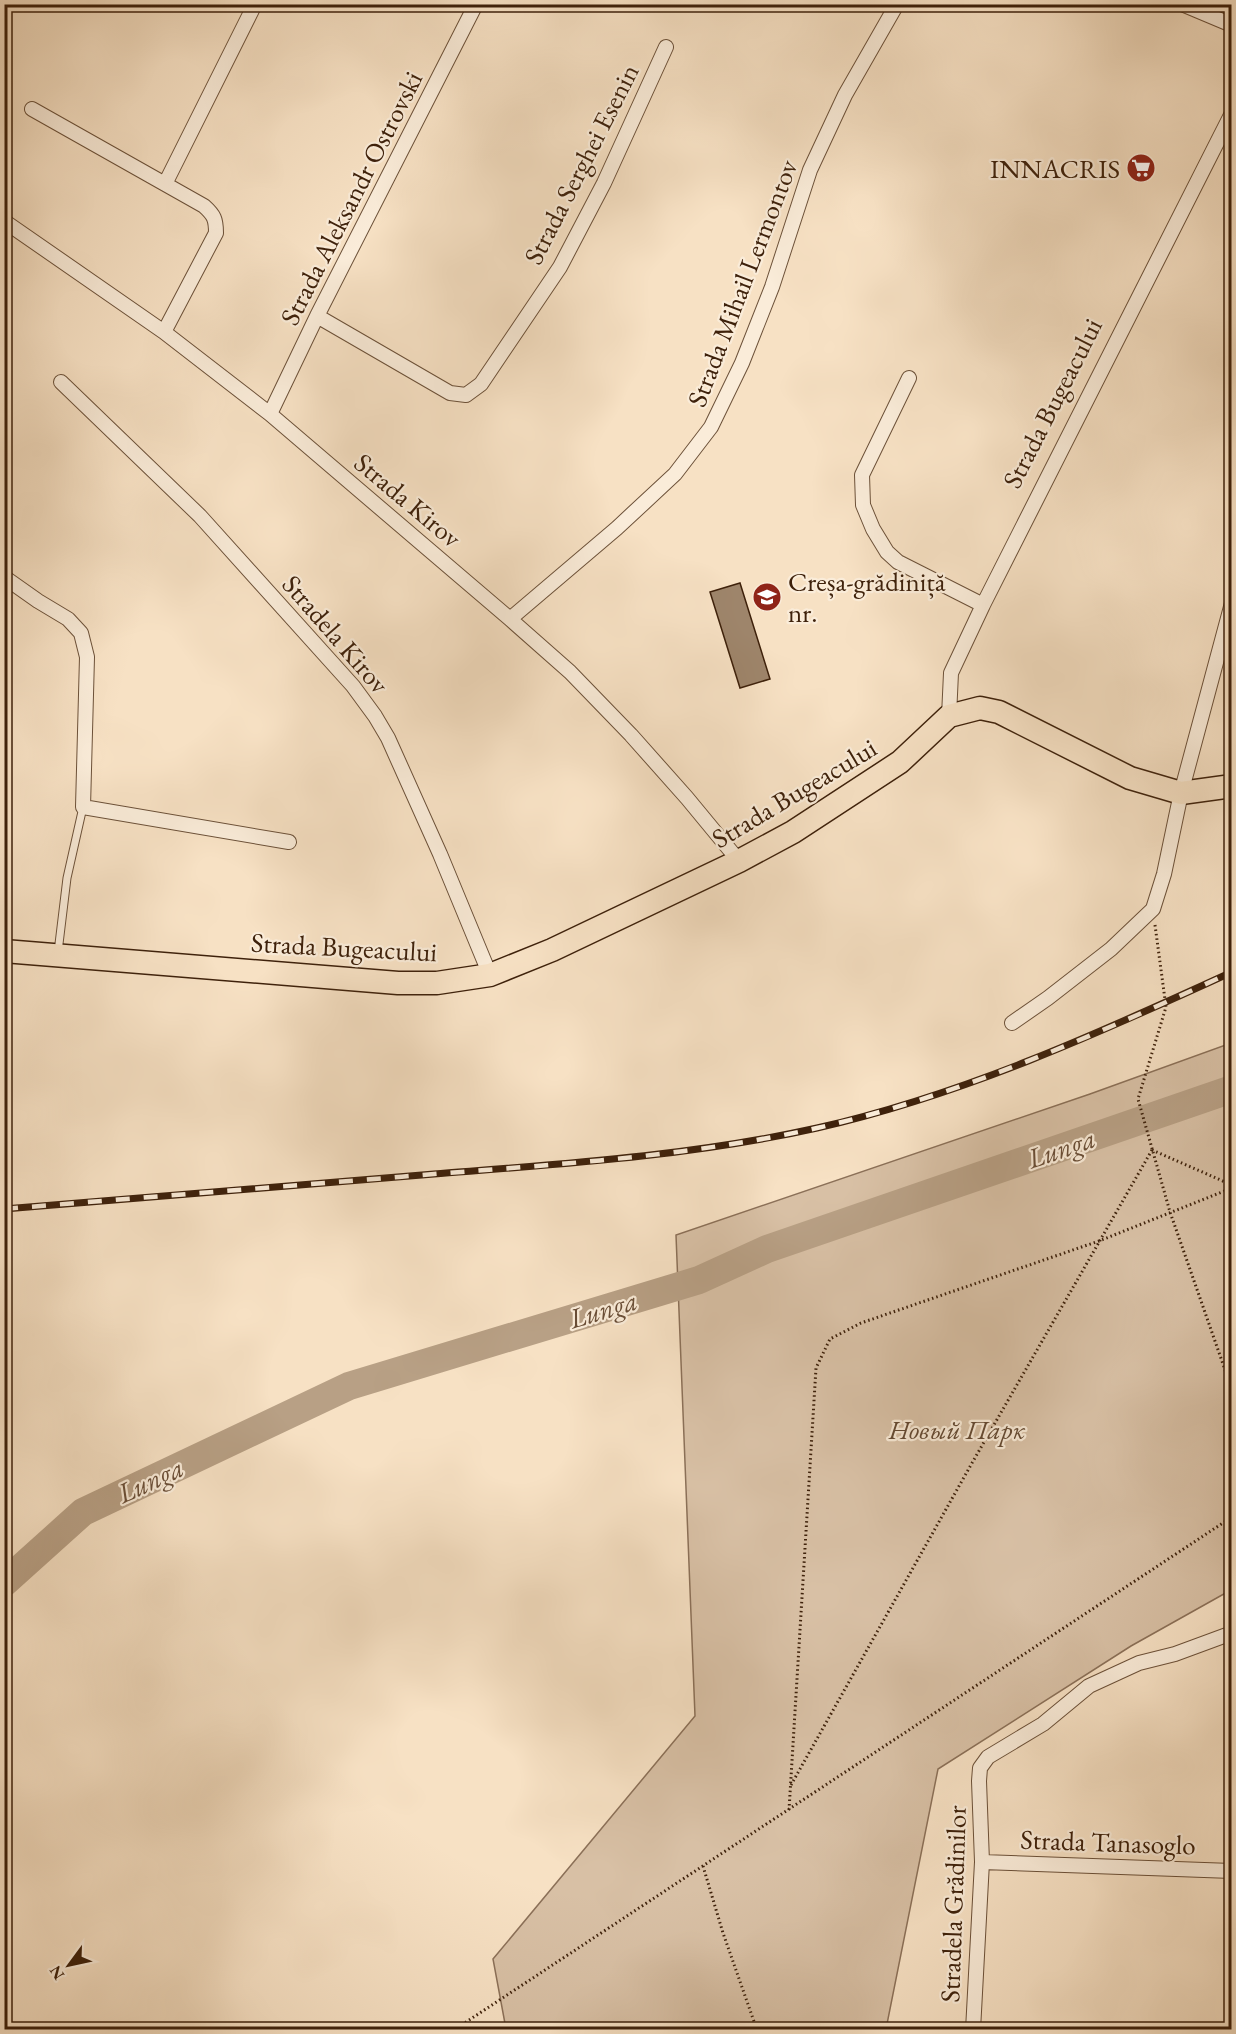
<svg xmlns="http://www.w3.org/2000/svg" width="1236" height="2034" font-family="'EB Garamond',serif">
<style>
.green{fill:#d8c0a5;stroke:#8b7058;stroke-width:1.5}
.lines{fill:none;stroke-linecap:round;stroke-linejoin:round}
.river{stroke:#b8a085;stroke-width:28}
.building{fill:#9e856b;stroke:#3e210b;stroke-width:1.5}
.service-casing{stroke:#6c5139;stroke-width:9}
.minor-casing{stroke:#6c5139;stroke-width:16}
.primary-casing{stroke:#3e210b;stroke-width:25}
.path{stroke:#3e210b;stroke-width:3;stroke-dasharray:1.5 3;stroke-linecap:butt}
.service{stroke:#faecd9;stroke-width:7}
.minor{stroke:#faecd9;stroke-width:14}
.primary{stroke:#f7e1c4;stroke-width:22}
.rail-casing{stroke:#3e210b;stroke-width:7}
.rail{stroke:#faecd9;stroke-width:4.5;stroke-dasharray:14;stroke-linecap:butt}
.labels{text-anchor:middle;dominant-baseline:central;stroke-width:4.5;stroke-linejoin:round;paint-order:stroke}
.street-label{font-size:27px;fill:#3e210b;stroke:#faecd9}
.poi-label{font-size:27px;fill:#3e210b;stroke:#faecd9;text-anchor:end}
.park-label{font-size:27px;font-style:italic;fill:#644932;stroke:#faecd9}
.water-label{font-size:28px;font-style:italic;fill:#694d36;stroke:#faecd9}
</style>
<rect width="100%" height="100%" fill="#f7e1c4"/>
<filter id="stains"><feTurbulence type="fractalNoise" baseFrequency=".00333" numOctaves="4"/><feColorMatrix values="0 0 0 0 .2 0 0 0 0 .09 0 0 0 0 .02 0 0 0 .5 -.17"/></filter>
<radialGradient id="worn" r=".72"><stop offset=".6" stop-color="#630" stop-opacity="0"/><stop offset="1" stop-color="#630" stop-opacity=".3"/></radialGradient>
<path class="green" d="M 1231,1043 L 1231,1590 L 1131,1646 L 938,1769 L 886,2029 L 506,2029 L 493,1959 L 695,1716 L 676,1235 L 1090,1094 Z"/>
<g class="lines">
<path class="river" d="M 4,1583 L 83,1512 L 349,1386 L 699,1280 L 767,1249 L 1232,1089"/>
</g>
<path class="building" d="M 740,583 L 770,679 L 740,688 L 710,592 Z"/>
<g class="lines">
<g class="service-casing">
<path id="service" d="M 58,952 L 67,878 L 83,807"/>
</g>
<g class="minor-casing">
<path id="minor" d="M 1182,4 L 1232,25
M 32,109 L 204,206 C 214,215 216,219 216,233 L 164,332
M 165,184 L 255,4
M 4,221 L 164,332 L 270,414 L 510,619 L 570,672 L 631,735 L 687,798 L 739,861
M 317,316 L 450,393 L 466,395 L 481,384 L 560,267 L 604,183 L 666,47
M 909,378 L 862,475 L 863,505 L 873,529 L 887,552 L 898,562 L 983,605
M 61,382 L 200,516 L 353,686 L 375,716 L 388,738 L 440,854 L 490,975
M 270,414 L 317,316 L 476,4
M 4,577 L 38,601 L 68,619 L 81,633 L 87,657 L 83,807 L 289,842
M 510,619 L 617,528 L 675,474 L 711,427 L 742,363 L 772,287 L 810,170 L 845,95 L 897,4
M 949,716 L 951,673 L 983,605 L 1232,113
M 1012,1023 L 1048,998 L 1111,949 L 1153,909 L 1164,874 L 1181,793 L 1232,603
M 982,1862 L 1232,1871
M 973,2030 L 982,1862 L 979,1781 L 980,1768 L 988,1757 L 1043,1724 L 1089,1686 L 1139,1663 L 1175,1654 L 1232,1633"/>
</g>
<g class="primary-casing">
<path id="primary" d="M 4,951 L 398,983 L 437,983 L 490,975 L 552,950 L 739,861 L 793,832 L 900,762 L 949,716 L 980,708 L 999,712 L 1130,778 L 1181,793 L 1232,786"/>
</g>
<path class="path" d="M 1155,925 L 1166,1007 L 1138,1099 L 1170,1212 L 1232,1390
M 1152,1150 L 1232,1185
M 791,1785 L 972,1463 L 1152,1150
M 789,1810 L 816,1368 L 830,1339 L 861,1323 L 1099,1241 L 1232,1188
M 703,1866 L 723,1933 L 757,2030
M 454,2030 L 1232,1517"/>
<use href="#service" class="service"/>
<use href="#minor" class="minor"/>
<use href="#primary" class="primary"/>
<g class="rail-casing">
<path id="rail" d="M 4,1209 C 148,1197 291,1186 434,1174 C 562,1164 691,1156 817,1128 C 962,1095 1097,1034 1232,972"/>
</g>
<use href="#rail" class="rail"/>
</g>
<defs>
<g id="supermarket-disc" transform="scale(1.5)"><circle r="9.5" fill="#8f2418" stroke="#faecd9"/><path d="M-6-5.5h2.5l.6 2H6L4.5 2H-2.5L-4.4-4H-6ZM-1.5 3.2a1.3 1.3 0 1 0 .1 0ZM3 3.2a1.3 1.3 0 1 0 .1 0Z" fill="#fff"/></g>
<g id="school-disc" transform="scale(1.5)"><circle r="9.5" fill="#8f2418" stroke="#faecd9"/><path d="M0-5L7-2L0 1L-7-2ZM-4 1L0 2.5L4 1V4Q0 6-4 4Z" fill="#fff"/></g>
</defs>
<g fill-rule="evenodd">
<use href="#supermarket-disc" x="1141" y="168"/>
<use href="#school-disc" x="767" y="597"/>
</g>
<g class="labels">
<g class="street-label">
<text transform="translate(581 164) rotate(-63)">Strada Serghei Esenin</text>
<text transform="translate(351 198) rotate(-63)">Strada Aleksandr Ostrovski</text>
<text transform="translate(742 283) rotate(-69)">Strada Mihail Lermontov</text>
<text transform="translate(1052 403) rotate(-63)">Strada Bugeacului</text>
<text transform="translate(408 500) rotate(40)">Strada Kirov</text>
<text transform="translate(336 634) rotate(49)">Stradela Kirov</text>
<text transform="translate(794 793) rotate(-31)">Strada Bugeacului</text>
<text transform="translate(344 947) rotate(3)">Strada Bugeacului</text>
<text transform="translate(1108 1842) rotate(2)">Strada Tanasoglo</text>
<text transform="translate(953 1904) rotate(-88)">Stradela Grădinilor</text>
</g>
<g class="poi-label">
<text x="1120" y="168">INNACRIS</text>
<text x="788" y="581" text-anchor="start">Creșa-grădiniță<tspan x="788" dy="31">nr.</tspan></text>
</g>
<g class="park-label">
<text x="957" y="1429">Новый Парк</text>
</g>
<g class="water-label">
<text transform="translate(1061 1148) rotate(-19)">Lunga</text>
<text transform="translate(603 1309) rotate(-17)">Lunga</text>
<text transform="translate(150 1480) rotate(-25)">Lunga</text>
</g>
</g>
<rect width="1236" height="2034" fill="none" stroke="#f7e1c4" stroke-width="24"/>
<rect x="6" y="6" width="1224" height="2022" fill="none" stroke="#3e210b" stroke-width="3"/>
<rect x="12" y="12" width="1212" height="2010" fill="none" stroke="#3e210b" stroke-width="1.5"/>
<g transform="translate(69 1965) rotate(237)" stroke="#faecd9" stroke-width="4.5" paint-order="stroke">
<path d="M0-4.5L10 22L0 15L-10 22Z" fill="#3e210b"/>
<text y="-9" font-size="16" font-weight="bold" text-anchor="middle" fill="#3e210b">N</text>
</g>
<rect width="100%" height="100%" filter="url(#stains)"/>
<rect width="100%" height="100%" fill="url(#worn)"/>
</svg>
